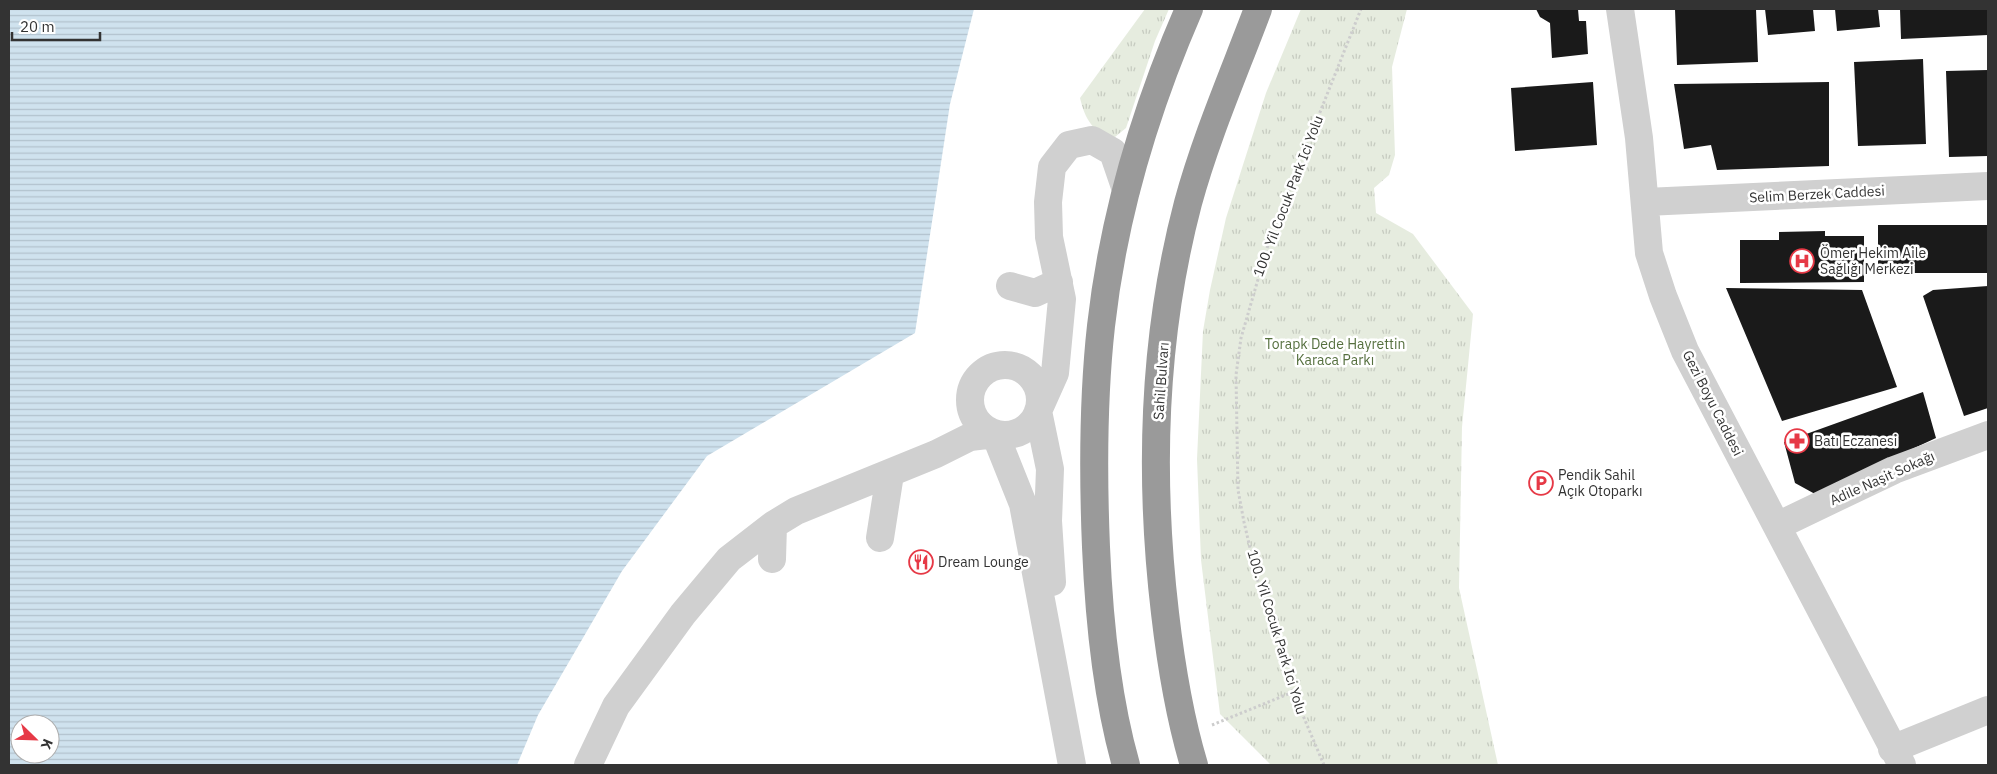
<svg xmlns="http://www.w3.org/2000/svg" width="1997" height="774" font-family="'IBM Plex Sans',sans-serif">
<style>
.grass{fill:url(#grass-tufts)}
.water{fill:url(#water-rules);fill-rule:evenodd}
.building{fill:#1a1a1a}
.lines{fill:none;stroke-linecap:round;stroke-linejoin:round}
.path{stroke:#cdcdcd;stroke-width:3;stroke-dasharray:2.5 2.5;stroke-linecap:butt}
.minor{stroke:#d0d0d0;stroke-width:28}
.highway{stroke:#9a9a9a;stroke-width:28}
.labels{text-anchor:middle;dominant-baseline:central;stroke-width:5;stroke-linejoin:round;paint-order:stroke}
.street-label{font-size:14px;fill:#333;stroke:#fff}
.poi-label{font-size:14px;fill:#333;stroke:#fff;text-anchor:start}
.park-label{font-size:14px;fill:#56703f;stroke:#fff}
</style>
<defs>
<pattern id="grass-tufts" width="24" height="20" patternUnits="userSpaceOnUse" patternTransform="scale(1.25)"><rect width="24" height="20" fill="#e6ecdf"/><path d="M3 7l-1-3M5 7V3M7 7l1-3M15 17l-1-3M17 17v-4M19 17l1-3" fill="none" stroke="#c6cbc0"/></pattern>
<pattern id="water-rules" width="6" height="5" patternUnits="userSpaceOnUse" patternTransform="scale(1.25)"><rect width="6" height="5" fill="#cfe2ee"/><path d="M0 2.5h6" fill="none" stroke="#b2c2cd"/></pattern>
</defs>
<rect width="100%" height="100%" fill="#fff"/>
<path class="grass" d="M 1145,9 L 1169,9 L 1155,41 L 1126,128 L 1115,137 C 1093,134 1085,119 1080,98 Z
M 1301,9 L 1407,9 L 1392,67 L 1395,155 L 1389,175 L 1374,188 L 1376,213 L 1413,234 L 1473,314 L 1462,427 L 1459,588 L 1498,765 L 1271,765 L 1220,714 L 1201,560 L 1197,459 L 1203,331 L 1210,290 L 1226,218 L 1266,93 Z"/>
<path class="water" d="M 9,9 L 974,9 L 950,104 L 915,333 L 707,456 L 622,571 L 538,715 L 517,765 L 9,765 ZM 20,724 L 50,724 L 50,754 L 20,754 Z"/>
<path class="building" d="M 1536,9 L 1578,9 L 1579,21 L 1586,21 L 1588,54 L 1552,58 L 1550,23 L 1540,17 Z
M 1675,9 L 1756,9 L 1758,62 L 1677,65 Z
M 1765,9 L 1813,9 L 1815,31 L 1768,35 Z
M 1835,9 L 1878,9 L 1880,27 L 1837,31 Z
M 1900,9 L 1988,9 L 1988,35 L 1901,39 Z
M 1923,59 L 1926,144 L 1858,146 L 1854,62 Z
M 1988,70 L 1988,156 L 1949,157 L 1946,71 Z
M 1593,82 L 1597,145 L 1515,151 L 1511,88 Z
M 1829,82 L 1829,166 L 1717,170 L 1711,145 L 1684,149 L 1674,84 Z
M 1878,225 L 1988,225 L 1988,273 L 1878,273 Z
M 1825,231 L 1825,236 L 1864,236 L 1864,282 L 1740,283 L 1740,240 L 1779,240 L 1779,232 Z
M 1988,286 L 1988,408 L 1964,416 L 1923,296 L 1933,290 Z
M 1726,288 L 1862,290 L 1897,387 L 1782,421 Z
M 1923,392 L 1936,438 L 1815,494 L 1795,483 L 1784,442 Z"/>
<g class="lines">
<path class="path" d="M 1212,725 L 1293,692
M 1324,765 L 1293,692 L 1257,578 L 1244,522 L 1238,490 L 1236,375 L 1241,338 L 1270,238 L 1361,9"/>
<path class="minor" d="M 1620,9 L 1639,138 L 1649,253 L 1663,296 L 1685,351 L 1902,765
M 1646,202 L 1988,186
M 1010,286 L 1035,293 L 1059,282
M970 400a35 35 0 1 1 70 0a35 35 0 1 1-70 0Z
M 1777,526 L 1894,470 L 1988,435
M 880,538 L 890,474
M 772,559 L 773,525
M 1052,582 L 1048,521 L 1050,469 L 1038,411 L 1055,373 L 1062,299 L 1049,237 L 1048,202 L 1052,167 L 1069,145 L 1092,140 L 1113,152 L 1126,190
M 1892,749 L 1988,710
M 588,765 L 616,706 L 683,614 L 729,559 L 773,525 L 796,511 L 936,454 L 970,437 L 995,434 L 1023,504 L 1072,765"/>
<path class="highway" d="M 1126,765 C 1106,695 1099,619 1096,547 C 1093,474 1093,398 1101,326 C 1113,218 1146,108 1189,9
M 1194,765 C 1179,715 1171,665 1165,613 C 1149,477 1153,336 1188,203 C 1206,137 1234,73 1258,9"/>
</g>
<defs>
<g id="hospital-ring" transform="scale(1.25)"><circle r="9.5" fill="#fff" stroke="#e63946" stroke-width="1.5"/><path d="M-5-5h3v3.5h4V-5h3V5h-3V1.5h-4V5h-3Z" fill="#e63946"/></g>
<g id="pharmacy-ring" transform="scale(1.25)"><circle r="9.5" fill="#fff" stroke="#e63946" stroke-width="1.5"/><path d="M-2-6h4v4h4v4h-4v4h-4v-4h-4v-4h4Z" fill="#e63946"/></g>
<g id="parking-ring" transform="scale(1.25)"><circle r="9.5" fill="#fff" stroke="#e63946" stroke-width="1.5"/><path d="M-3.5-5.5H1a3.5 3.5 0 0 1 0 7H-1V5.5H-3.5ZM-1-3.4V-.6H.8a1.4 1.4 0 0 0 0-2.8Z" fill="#e63946"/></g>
<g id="restaurant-ring" transform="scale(1.25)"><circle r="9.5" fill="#fff" stroke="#e63946" stroke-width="1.5"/><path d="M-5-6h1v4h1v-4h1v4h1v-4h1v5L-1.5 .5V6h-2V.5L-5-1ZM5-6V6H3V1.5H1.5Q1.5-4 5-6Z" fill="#e63946"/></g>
</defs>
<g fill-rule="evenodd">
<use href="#hospital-ring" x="1802" y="261"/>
<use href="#pharmacy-ring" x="1797" y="441"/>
<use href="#parking-ring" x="1541" y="483"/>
<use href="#restaurant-ring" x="921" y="562"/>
</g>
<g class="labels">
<g class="street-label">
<text transform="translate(1817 194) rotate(-3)">Selim Berzek Caddesi</text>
<text transform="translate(1288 196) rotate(-69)">100. Yil Cocuk Park Ici Yolu</text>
<text transform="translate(1161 381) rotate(-86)">Sahil Bulvarı</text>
<text transform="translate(1713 403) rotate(63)">Gezi Boyu Caddesi</text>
<text transform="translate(1882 478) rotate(-24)">Adile Naşit Sokağı</text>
<text transform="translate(1277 632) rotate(73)">100. Yil Cocuk Park Ici Yolu</text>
</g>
<g class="poi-label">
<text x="1820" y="253">Ömer Hekim Aile<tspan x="1820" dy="16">Sağlığı Merkezi</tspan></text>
<text x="1814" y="441">Batı Eczanesi</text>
<text x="1558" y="475">Pendik Sahil<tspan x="1558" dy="16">Açık Otoparkı</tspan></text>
<text x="938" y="562">Dream Lounge</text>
</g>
<g class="park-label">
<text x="1335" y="344">Torapk Dede Hayrettin<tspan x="1335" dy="16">Karaca Parkı</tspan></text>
</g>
</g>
<rect width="1997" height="774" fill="none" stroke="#333333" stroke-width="20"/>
<g transform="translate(35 739) rotate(113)"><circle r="24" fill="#ffffff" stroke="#adadad"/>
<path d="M0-4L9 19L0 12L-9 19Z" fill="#e63946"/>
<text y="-8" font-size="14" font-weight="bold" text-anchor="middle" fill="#333333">K</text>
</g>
<path d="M12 32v8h88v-8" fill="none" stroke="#333333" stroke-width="2.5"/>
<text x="20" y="32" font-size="15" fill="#333333" stroke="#ffffff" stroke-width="4" paint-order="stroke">20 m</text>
</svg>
